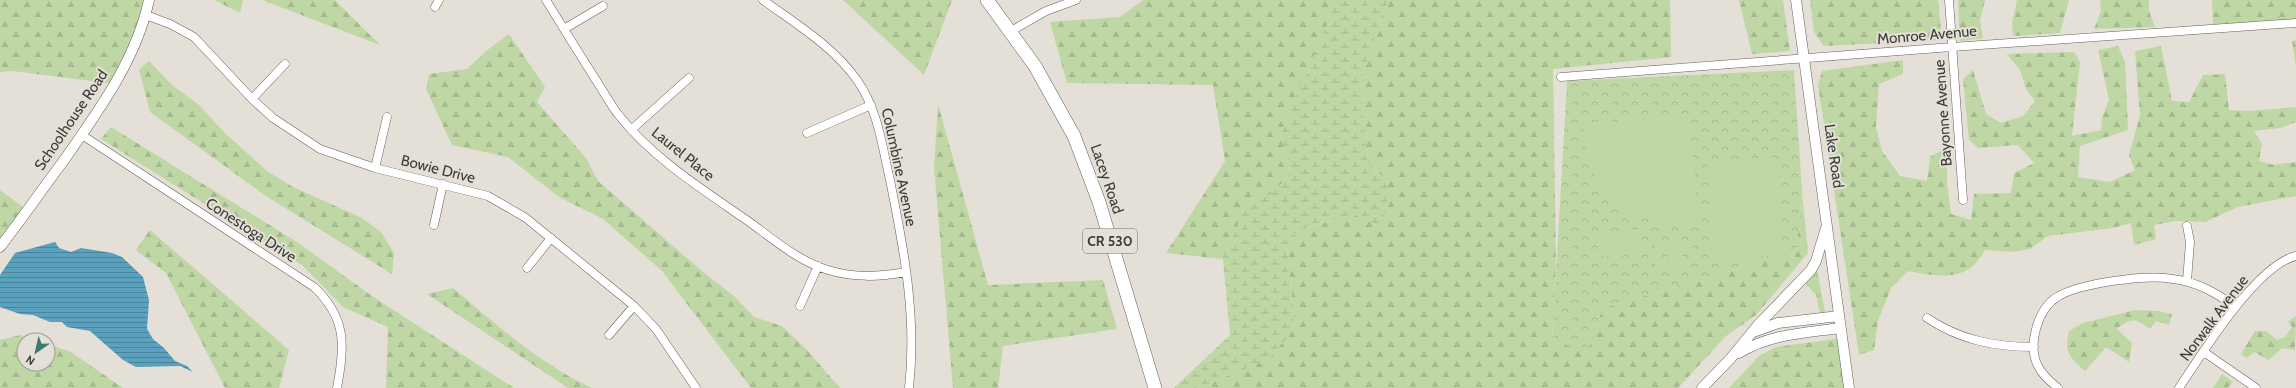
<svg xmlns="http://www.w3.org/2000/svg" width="2296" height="388" font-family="Cabin,sans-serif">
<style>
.grass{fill:url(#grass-tufts)}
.forest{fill:url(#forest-firs)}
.wetland{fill:url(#wetland-marsh)}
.park{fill:url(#park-crowns)}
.pitch{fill:#bed7a4}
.water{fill:url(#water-rules)}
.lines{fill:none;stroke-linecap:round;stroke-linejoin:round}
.minor-casing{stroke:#646057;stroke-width:9}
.tertiary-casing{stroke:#646057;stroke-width:11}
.primary-casing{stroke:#646057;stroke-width:14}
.minor{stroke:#fff;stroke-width:8}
.tertiary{stroke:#fff;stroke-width:10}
.primary{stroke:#fff;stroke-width:13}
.labels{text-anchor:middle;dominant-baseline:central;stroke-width:4;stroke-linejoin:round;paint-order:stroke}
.shield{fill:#e5e0d7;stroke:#706d68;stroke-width:1}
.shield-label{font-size:14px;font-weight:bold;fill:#3e3c39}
.street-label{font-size:15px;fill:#3e3c39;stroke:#e5e0d7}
</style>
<defs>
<pattern id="grass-tufts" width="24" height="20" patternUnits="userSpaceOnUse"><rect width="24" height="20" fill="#bed7a4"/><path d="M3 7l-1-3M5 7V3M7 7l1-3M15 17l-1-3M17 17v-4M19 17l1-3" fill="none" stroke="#a4b98e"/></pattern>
<pattern id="forest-firs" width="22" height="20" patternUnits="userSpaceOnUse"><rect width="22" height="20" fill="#bed7a4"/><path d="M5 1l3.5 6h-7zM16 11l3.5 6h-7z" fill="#a4b98e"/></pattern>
<pattern id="wetland-marsh" width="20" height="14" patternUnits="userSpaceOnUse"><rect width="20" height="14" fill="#bed7a4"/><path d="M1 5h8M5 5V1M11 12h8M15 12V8" fill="none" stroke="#a4b98e"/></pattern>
<pattern id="park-crowns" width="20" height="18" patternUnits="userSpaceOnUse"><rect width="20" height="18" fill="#bed7a4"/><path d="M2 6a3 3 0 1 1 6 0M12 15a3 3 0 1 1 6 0" fill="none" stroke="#a4b98e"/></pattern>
<pattern id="water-rules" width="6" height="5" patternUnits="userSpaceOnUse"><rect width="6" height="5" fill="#59a1bc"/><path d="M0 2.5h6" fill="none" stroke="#4b849a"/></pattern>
</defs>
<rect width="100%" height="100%" fill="#e5e0d7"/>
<path class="grass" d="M 1817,270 L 1825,312 L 1820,314 L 1816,295 L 1805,283 Z"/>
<path class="forest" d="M 0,0 L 146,0 L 115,84 L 13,71 L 0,72 Z
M 214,0 L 243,0 L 240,13 Z
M 262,0 L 335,0 L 380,45 Z
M 843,0 L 952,0 L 924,75 Z
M 1143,0 L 1327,0 L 1332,14 L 1281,133 L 1291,175 L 1268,196 L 1249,200 L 1223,259 L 1166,253 L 1225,161 L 1213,85 L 1067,83 L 1050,22 L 1120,17 Z
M 1391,0 L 1670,0 L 1671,57 L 1553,69 L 1556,267 L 1552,344 L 1603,308 L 1796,252 L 1802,192 L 1808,253 L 1756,315 L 1726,336 L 1678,388 L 1205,388 L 1206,385 L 1295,328 L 1287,246 L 1297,231 L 1354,214 L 1378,226 L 1388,182 L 1367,161 L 1361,82 L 1384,8 Z
M 1739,0 L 1783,0 L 1790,51 L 1752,54 Z
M 1810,0 L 1938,0 L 1942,40 L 1824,46 L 1814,32 Z
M 1958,0 L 1985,0 L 1980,20 L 1983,38 L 1960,41 Z
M 2017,0 L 2069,0 L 2060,33 L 2013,36 L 2012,23 Z
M 2100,0 L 2149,0 L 2149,11 L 2155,27 L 2094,29 L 2101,11 Z
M 2212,0 L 2296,0 L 2296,19 L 2213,25 Z
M 509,34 L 545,87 L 537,102 L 586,158 L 598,181 L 703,272 L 734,296 L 754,317 L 782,326 L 806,349 L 840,388 L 751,388 L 662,271 L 603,219 L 559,197 L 508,157 L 452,145 L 426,89 L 429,74 L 467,69 L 486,51 Z
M 2296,40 L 2296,67 L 2292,41 Z
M 2118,46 L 2125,62 L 2128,130 L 2080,146 L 2078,177 L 2110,182 L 2135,170 L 2129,155 L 2140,115 L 2135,51 L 2161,46 L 2172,101 L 2189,102 L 2203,75 L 2225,74 L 2229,110 L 2250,111 L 2296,107 L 2296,122 L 2280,128 L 2254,131 L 2262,144 L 2259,161 L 2274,165 L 2296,162 L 2296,196 L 2238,207 L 2205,222 L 2176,221 L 2154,225 L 2156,239 L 2134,245 L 2131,223 L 2113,228 L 2048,236 L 2030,249 L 2011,252 L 1985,250 C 1982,255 1978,261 1974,265 C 1958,281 1927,275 1908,271 L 1891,288 L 1878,321 L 1874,350 L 1859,355 L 1818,85 L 1822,71 L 1903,60 L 1903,74 L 1879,84 L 1876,127 L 1882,151 L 1900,176 L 1927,181 L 1930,157 L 1947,147 L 1947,184 L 1951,214 L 1971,220 L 1974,194 L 2011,193 L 2014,173 L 2034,163 L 2018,145 L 1978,148 L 1969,140 L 1963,79 L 1973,70 L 1986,114 L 2001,123 L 2023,116 L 2035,101 L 2026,89 L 2020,70 L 2007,54 L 2074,52 L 2080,62 L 2072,136 L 2101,130 L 2102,118 L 2109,99 L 2098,50 Z
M 149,61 L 172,85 L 199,105 L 226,134 L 267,171 L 293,187 L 362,218 L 381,232 L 394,253 L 392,274 L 266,196 L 150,112 L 139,70 Z
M 938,104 L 988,285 L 1103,280 L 1117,329 L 1003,346 L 998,388 L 953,388 L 934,167 Z
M 111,127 L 297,242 L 372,296 L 514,388 L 386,388 L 388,327 L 343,307 L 302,265 L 101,139 Z
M 0,190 L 27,210 L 0,247 Z
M 150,230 L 289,350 L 279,388 L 225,388 L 166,273 L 136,250 Z
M 453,288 C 497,325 540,364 592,388 L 568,388 L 427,294 Z
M 2135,310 L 2158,311 L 2172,314 L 2169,325 L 2156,321 L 2150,329 C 2134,318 2133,317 2117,329 L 2132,343 L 2129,362 L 2106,347 L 2085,371 C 2069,357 2064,352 2069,331 L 2083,323 Z
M 2296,316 L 2295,350 L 2282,348 L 2269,360 L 2254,352 L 2247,358 L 2241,354 L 2255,331 L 2266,331 L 2277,340 L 2285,337 L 2292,327 L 2288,321 Z
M 20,335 L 35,340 L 24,340 L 24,364 L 48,364 L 48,344 L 71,352 L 123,388 L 0,388 L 0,340 Z
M 1842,338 L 1850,388 L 1729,388 L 1759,356 L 1776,347 Z
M 2222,374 L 2233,382 L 2228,388 L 2213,388 Z"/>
<path class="wetland" d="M 1327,0 L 1391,0 L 1384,8 L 1361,82 L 1367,161 L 1388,182 L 1386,210 L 1378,226 L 1354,214 L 1297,231 L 1287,246 L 1295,328 L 1269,359 L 1206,385 L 1205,388 L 1174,388 L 1230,335 L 1223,259 L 1249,200 L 1268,196 L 1291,175 L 1281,133 L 1331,15 Z"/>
<path class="park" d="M 1794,70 L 1802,191 L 1796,252 L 1603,308 L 1589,348 L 1552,344 L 1567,81 Z"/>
<path class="pitch" d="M 1690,117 L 1699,225 C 1654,229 1605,208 1589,162 C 1585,150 1585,135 1582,123 Z
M 1777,157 L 1782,255 L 1713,260 L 1707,161 Z
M 1639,229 L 1641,254 L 1599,257 L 1597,232 Z
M 1682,239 L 1683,252 L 1655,254 L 1654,241 Z
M 1683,256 L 1684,269 L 1656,271 L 1655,258 Z"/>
<path class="water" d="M 55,242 L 59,248 L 71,252 L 81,248 L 112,253 L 122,257 L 143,277 L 149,300 L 147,329 L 153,339 L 164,348 L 175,361 L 187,366 L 193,372 L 180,366 L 136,367 L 123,360 L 90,331 L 67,327 L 62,322 L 50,322 L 33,315 L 20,314 L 0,307 L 0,275 L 15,253 Z"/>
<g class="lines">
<g class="minor-casing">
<path id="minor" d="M 546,0 C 562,26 578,52 594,77 C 602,89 609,102 617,113 C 652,158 702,189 748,221 C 773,239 798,261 828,270 C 855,278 878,277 906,272
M 763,0 C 796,24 833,46 857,80 C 878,110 882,145 890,180 C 904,249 917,318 909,388
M 1949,0 L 1963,200
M 435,7 L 439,0
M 146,15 L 170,24 L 194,37 L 252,99 L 273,118 L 320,149 L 375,168 L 488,196 L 526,218 L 634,306 L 656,329 L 696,388
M 564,29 L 603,6
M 1011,31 L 1046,11 L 1076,0
M 1561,77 L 1952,47 L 2296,23
M 252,99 L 285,64
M 631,130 L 689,78
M 807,133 L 871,105
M 82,135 L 314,287 C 347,318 345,347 337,388
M 375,168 L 387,117
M 434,225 L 443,184
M 527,268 L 551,238
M 2187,281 L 2190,242 L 2187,226
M 800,306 L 818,266
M 1927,318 C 1960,340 1995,347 2034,347
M 609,335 L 634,306
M 2204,352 L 2256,388
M 2058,388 C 2050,381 2042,375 2038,366 C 2027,345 2038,309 2057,297 C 2080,283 2147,274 2173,279 C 2198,282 2216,293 2236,307
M 2179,388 C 2202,354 2256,265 2296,256"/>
</g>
<g class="tertiary-casing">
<path id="tertiary" d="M 1796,0 L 1849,388
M 0,247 C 21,220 41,191 62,163 C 97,113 136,61 149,0
M 1753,332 L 1778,323 L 1839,316
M 1739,353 C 1770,334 1805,333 1840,328
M 1702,388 L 1731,358 L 1758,325 L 1811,270 L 1816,261 L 1826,228"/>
</g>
<g class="primary-casing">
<path id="primary" d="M 987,0 L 1035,66 L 1074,136 L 1099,202 L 1155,388"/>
</g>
<use href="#minor" class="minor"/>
<use href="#tertiary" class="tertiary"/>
<use href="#primary" class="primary"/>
</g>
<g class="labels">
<rect class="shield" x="1083" y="229" width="54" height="24" rx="3"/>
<g class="shield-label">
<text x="1110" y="241">CR 530</text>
</g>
<g class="street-label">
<text transform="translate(1927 35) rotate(-5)">Monroe Avenue</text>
<text transform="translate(1943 113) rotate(-94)">Bayonne Avenue</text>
<text transform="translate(71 120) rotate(-56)">Schoolhouse Road</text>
<text transform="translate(683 154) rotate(39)">Laurel Place</text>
<text transform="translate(1834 156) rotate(82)">Lake Road</text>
<text transform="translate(899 167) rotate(78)">Columbine Avenue</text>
<text transform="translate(438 169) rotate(14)">Bowie Drive</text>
<text transform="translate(1107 179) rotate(71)">Lacey Road</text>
<text transform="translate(251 230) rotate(33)">Conestoga Drive</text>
<text transform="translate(2214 318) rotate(-53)">Norwalk Avenue</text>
</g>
</g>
<g transform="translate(36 352) rotate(214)"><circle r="19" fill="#e5e0d7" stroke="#a29e98"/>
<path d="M0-3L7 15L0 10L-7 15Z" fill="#3a7b6b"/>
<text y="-6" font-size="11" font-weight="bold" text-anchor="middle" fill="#3e3c39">N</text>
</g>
</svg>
